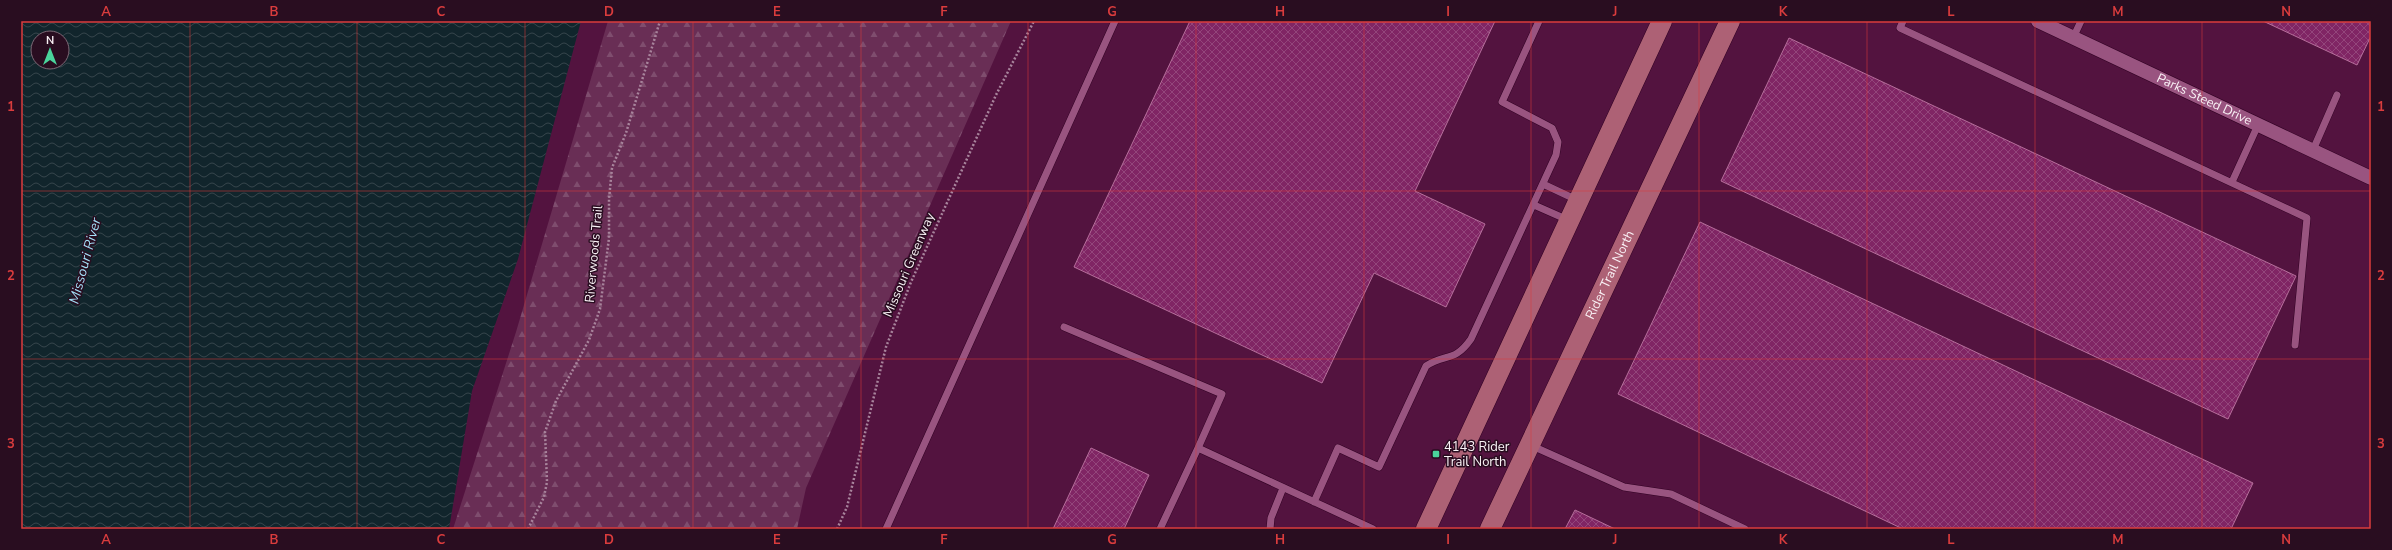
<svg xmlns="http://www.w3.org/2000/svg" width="2392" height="550" font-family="'Nunito Sans',sans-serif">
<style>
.forest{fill:url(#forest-firs)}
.water{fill:url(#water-waves);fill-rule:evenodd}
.building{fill:url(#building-cross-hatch);stroke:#b66e9b}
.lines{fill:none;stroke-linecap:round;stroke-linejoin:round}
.lane-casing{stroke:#310223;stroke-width:8}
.street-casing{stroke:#310223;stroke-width:15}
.secondary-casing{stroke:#310223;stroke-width:21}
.path{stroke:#a8849c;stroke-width:2.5;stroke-dasharray:2 2;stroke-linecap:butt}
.lane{stroke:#995480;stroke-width:7}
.street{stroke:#995480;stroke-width:14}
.secondary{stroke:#ad6175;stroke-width:20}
.grid{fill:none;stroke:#da3c3d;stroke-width:1;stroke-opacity:0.55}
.poi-dot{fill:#4ad49c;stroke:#290d20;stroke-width:1.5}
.labels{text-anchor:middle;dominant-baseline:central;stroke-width:3;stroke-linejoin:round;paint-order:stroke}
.street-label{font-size:13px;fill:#faf2f6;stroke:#290d20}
.poi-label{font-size:13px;fill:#faf2f6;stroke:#290d20;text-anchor:start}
.water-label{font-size:14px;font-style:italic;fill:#a2dff6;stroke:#290d20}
.neatline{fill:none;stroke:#da3c3d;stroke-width:1.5}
.grid-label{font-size:13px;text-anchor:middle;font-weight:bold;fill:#da3c3d}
</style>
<defs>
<pattern id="forest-firs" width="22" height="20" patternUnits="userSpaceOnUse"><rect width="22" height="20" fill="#692e55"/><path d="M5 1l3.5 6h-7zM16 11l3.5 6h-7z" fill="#7f4d6e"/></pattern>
<pattern id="water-waves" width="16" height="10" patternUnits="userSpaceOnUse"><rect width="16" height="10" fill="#11252c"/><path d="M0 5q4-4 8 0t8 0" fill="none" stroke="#35454b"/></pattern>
<pattern id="building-cross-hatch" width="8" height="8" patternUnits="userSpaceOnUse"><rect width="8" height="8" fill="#802564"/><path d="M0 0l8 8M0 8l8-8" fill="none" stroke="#93457b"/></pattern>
</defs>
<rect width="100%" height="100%" fill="#53133f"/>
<path class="forest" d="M 608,21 L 1011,21 L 806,488 L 797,529 L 453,529 L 516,332 Z"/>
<path class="water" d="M 21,21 L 581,21 L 518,259 L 472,391 L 449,529 L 21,529 ZM 38,38 L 62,38 L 62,62 L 38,62 Z"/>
<path class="building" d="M 1190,21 L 1495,21 L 1415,191 L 1485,224 L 1446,307 L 1374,273 L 1322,383 L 1074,267 Z
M 2263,21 L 2371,21 L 2371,36 L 2357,65 Z
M 1789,38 L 2296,276 L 2228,419 L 1721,181 Z
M 1700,222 L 2253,483 L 2231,529 L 1903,529 L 1618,394 Z
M 1091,448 L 1149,475 L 1124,529 L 1053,529 Z
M 1575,510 L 1615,529 L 1565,529 Z"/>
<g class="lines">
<g class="lane-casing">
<path id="lane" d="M 1903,21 L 1900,28 L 2307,218 L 2295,345
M 2073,38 L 2081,21
M 2313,150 L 2337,95
M 2232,182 L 2258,125
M 1543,184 L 1577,200
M 1534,205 L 1568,220
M 1064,327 L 1222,394 L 1198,448 L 1373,529
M 1530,445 L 1624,487 L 1671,494 L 1745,529
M 1314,502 L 1338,448 L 1379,467 L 1426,366 C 1446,353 1454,363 1471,339 L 1556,155 L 1558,142 L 1552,128 L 1502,102 L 1539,21
M 886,529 L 1115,21
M 1160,529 L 1198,448
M 1270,529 L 1271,518 L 1283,488"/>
</g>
<g class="street-casing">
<g id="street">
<path id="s1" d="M 2038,21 L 2371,178"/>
</g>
</g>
<g class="secondary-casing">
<g id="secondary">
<path d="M 1426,529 L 1662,21"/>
<path id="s2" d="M 1490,529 L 1730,21"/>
</g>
</g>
<path class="path" d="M 528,529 L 544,497 L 547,482 L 545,432 L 556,401 L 589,340 L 600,309 L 609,238 L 609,199 L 612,168 L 626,133 L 660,21
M 837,529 L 847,507 L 886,347 L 911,282 L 996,95 L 1034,21"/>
<use href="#lane" class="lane"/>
<use href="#street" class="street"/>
<use href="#secondary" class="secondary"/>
</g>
<path class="grid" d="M 190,21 L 190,529M 357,21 L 357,529M 525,21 L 525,529M 693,21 L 693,529M 861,21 L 861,529M 1028,21 L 1028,529M 1196,21 L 1196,529M 1364,21 L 1364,529M 1531,21 L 1531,529M 1699,21 L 1699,529M 1867,21 L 1867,529M 2035,21 L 2035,529M 2202,21 L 2202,529M 21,191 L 2371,191M 21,359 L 2371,359"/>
<rect class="poi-dot" x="1432" y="450" width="8" height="8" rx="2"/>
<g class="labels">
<g class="street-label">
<text stroke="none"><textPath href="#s1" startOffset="184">Parks Steed Drive</textPath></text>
<text transform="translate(594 254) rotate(-85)">Riverwoods Trail</text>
<text transform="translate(909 265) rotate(-67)">Missouri Greenway</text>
<text stroke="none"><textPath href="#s2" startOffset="281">Rider Trail North</textPath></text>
</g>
<g class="poi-label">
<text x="1444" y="447">4143 Rider<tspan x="1444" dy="15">Trail North</tspan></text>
</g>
<g class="water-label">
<text transform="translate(85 261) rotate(-75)">Missouri River</text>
</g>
</g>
<rect width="2392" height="550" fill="none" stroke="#290d20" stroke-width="44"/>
<g transform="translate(50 50)"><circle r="19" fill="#290d20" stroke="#7d6976"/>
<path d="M0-3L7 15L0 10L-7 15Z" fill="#4ad49c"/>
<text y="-6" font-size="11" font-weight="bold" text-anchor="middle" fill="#faf2f6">N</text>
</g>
<rect x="22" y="22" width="2348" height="506" class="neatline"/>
<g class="grid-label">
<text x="106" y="16">A</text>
<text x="274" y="16">B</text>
<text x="441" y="16">C</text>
<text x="609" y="16">D</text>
<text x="777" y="16">E</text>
<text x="944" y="16">F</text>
<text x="1112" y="16">G</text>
<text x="1280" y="16">H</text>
<text x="1448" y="16">I</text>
<text x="1615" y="16">J</text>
<text x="1783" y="16">K</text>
<text x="1951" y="16">L</text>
<text x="2118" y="16">M</text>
<text x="2286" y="16">N</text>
<text x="11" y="111">1</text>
<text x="2381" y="111">1</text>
<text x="11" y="280">2</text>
<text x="2381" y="280">2</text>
<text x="11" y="448">3</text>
<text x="2381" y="448">3</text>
<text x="106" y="544">A</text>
<text x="274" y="544">B</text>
<text x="441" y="544">C</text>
<text x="609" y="544">D</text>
<text x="777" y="544">E</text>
<text x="944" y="544">F</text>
<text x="1112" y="544">G</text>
<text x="1280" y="544">H</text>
<text x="1448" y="544">I</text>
<text x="1615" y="544">J</text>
<text x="1783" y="544">K</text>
<text x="1951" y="544">L</text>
<text x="2118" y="544">M</text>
<text x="2286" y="544">N</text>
</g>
</svg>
